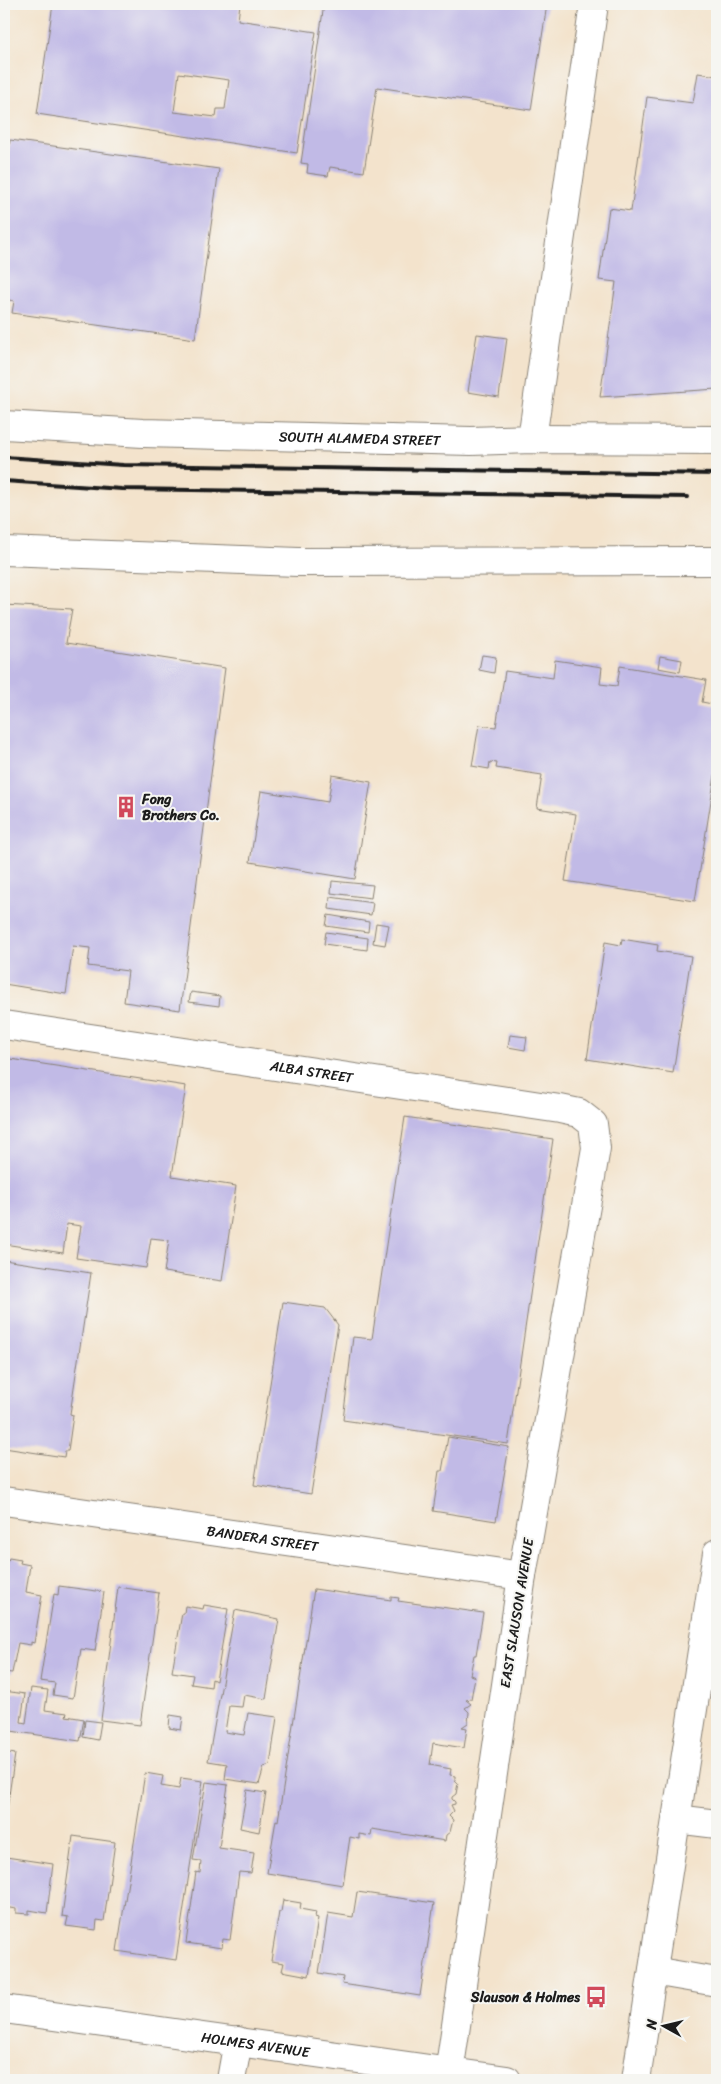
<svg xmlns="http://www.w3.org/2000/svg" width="721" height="2084" font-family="Sriracha,sans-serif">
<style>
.building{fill:#c1bae6;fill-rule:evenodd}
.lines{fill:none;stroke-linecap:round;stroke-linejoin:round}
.minor-casing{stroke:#888074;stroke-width:30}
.major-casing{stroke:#888074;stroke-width:30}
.minor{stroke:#fff;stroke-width:28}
.major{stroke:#fff;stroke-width:28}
.rail{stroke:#1c1c1c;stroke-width:4}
.labels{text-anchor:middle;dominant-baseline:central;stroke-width:4;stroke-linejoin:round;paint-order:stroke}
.street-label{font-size:14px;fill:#1c1c1c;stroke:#f6f6f2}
.poi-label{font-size:14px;font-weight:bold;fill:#1c1c1c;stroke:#f6f6f2;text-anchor:start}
</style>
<rect width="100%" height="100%" fill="#f6f6f2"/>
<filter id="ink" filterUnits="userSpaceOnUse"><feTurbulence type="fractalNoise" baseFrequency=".02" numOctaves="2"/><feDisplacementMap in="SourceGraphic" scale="10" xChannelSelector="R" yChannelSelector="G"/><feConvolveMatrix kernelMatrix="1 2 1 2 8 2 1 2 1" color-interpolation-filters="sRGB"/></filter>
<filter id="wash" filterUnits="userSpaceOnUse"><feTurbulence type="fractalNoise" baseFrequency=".0096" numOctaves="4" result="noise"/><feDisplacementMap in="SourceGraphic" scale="20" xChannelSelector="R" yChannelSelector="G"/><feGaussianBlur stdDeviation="1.12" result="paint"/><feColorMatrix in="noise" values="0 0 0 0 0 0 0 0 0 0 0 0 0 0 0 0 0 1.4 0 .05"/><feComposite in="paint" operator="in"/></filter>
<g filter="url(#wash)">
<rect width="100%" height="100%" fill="#f3e3cc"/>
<g id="blocks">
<path class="building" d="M 53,4 L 240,4 L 238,20 L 316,32 L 297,153 L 37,114 ZM 179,73 L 229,80 L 225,109 L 217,109 L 216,117 L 174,112 Z
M 324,4 L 547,4 L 531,110 L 377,87 L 364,172 L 330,167 L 328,176 L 307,173 L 308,164 L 301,163 Z
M 698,73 L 717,76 L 717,389 L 600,397 L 616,282 L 599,280 L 609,208 L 631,211 L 647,97 L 693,103 Z
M 10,140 L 219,169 L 195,339 L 12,313 L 14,301 L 4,299 L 4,185 Z
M 477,334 L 507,338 L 499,397 L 468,392 Z
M 4,605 L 72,609 L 66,643 L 225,668 L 180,1010 L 124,1002 L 128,971 L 88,966 L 90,948 L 73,946 L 66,994 L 4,984 Z
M 482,655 L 496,657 L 494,673 L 479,670 Z
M 660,656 L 682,660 L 680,672 L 658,668 Z
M 555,660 L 602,667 L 600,684 L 617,686 L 620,666 L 706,680 L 702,702 L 717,705 L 717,763 L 695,901 L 565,881 L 576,814 L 537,808 L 542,775 L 496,768 L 497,763 L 490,762 L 489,769 L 472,766 L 479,725 L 496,727 L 505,671 L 553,678 Z
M 332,775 L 371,782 L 355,879 L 250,862 L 261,791 L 328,802 Z
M 332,881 L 373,885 L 371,898 L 331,893 Z
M 330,897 L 373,903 L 371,915 L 329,909 Z
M 328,915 L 369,922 L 368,932 L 326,926 Z
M 376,923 L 389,925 L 385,945 L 373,943 Z
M 326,932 L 368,938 L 367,950 L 324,944 Z
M 622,939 L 658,945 L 657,951 L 691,956 L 673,1073 L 587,1059 L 605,942 L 621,945 Z
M 191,992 L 220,996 L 219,1006 L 189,1002 Z
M 510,1035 L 527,1037 L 525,1050 L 508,1047 Z
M 4,1058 L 186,1086 L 172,1176 L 236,1186 L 222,1281 L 164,1272 L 169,1240 L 151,1238 L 146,1268 L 76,1258 L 81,1226 L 67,1224 L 63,1253 L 4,1244 Z
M 405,1117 L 553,1139 L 508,1444 L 343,1420 L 353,1337 L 372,1339 Z
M 4,1260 L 91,1273 L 70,1414 L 73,1415 L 68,1451 L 65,1451 L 64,1457 L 4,1448 Z
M 283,1302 L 325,1308 L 338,1325 L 311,1494 L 254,1485 Z
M 448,1437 L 509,1447 L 496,1521 L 433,1511 L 439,1471 L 442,1471 Z
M 9,1558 L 21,1560 L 20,1563 L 30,1565 L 26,1592 L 42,1595 L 34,1643 L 31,1642 L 31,1645 L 18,1643 L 12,1673 L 4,1672 L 4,1561 L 8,1561 Z
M 59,1586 L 104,1592 L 95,1651 L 81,1649 L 73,1698 L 53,1695 L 55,1683 L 40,1681 L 54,1594 L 58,1595 Z
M 118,1587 L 159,1593 L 140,1725 L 101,1720 Z
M 314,1589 L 391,1600 L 391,1597 L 399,1598 L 398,1601 L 483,1613 L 476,1655 L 474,1655 L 470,1675 L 475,1677 L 471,1699 L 466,1700 L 471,1704 L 465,1708 L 469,1712 L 468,1723 L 462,1727 L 467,1728 L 464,1748 L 433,1743 L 430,1765 L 451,1769 L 450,1775 L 455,1776 L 455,1780 L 458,1783 L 456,1794 L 452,1797 L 452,1799 L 455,1802 L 455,1804 L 451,1805 L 454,1811 L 449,1816 L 453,1820 L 450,1832 L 446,1835 L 445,1841 L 372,1829 L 371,1836 L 359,1834 L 359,1839 L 350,1837 L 343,1885 L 267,1873 L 276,1820 L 278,1821 Z
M 204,1605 L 228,1609 L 216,1681 L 212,1679 L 211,1687 L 191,1684 L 193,1675 L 172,1672 L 182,1613 L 184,1613 L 185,1606 L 203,1609 Z
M 235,1610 L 279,1619 L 266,1699 L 244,1695 L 242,1707 L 229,1706 L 225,1732 L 244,1735 L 248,1713 L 277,1717 L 270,1765 L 264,1767 L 259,1784 L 225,1779 L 227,1764 L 208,1761 Z
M 31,1688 L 48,1690 L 45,1710 L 67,1713 L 66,1716 L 84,1719 L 80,1741 L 4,1730 L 4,1691 L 25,1694 L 21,1722 L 26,1723 Z
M 170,1715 L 183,1717 L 181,1730 L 169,1728 Z
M 85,1720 L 101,1722 L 98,1740 L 83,1737 Z
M 4,1752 L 15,1754 L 7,1809 L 4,1809 Z
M 145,1773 L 163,1776 L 161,1786 L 179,1789 L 181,1778 L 203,1781 L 176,1960 L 117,1951 Z
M 206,1782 L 228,1785 L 219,1848 L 254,1853 L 251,1873 L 239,1872 L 230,1940 L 223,1939 L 222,1948 L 186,1943 L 196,1872 L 200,1873 L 201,1861 L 193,1860 Z
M 247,1790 L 266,1793 L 259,1832 L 240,1828 Z
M 73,1836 L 115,1842 L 104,1921 L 97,1920 L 96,1930 L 66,1926 L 68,1917 L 62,1916 Z
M 6,1857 L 53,1864 L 47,1913 L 29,1910 L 29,1914 L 16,1913 L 16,1909 L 4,1907 L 4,1872 Z
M 357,1892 L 434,1903 L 420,1996 L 342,1984 L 343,1977 L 319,1973 L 328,1913 L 353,1917 Z
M 283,1900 L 301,1903 L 300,1909 L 316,1912 L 315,1917 L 318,1918 L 309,1976 L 282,1971 L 284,1963 L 271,1961 L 279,1912 L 281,1912 Z"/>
</g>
</g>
<g filter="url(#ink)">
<use href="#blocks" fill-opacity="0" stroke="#888074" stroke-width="1"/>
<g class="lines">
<g class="minor-casing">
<g id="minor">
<path id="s1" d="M 4,425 L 143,433 L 471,441 L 532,439 L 717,440"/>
<path d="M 532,439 L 594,4"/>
<path id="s2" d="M 4,1025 L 560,1109 L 579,1113 L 593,1124 L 596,1148 L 522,1576 L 448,2080"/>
<path id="s3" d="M 4,1501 L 522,1576"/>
<path d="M 676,1819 L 717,1824"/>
<path d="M 653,1971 L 717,1982"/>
<path id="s4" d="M 4,2009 L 507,2080"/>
<path d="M 231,2080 L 238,2041"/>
</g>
</g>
<g class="major-casing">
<path id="major" d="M 4,551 L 298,562 L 717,561
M 636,2080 L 717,1553"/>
</g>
<use href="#minor" class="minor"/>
<use href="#major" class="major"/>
<path class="rail" d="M 4,457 L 123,465 L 717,474
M 4,481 L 122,489 L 688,497"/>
</g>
</g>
<defs>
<g id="building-bare" transform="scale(1.725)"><path d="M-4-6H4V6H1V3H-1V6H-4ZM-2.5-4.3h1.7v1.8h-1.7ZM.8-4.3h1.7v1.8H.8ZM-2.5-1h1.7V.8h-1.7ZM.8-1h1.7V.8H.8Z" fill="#d1495b" stroke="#f6f6f2" stroke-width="2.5" paint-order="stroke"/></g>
<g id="bus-bare" transform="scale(1.725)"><path d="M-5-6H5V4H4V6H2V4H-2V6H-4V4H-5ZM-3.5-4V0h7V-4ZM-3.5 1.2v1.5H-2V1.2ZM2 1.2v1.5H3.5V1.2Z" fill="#d1495b" stroke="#f6f6f2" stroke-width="2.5" paint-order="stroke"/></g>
</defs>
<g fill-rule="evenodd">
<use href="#building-bare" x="126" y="807"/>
<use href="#bus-bare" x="596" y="1997"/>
</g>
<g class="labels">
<g class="street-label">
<text stroke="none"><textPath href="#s1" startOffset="356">SOUTH ALAMEDA STREET</textPath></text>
<text stroke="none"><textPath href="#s2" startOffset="311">ALBA STREET</textPath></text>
<text stroke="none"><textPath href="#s3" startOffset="261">BANDERA STREET</textPath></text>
<text transform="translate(517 1613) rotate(-81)">EAST SLAUSON AVENUE</text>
<text stroke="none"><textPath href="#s4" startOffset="254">HOLMES AVENUE</textPath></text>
</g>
<g class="poi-label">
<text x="142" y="799">Fong<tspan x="142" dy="16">Brothers Co.</tspan></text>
<text x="580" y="1997" text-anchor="end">Slauson &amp; Holmes</text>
</g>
</g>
<rect width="721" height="2084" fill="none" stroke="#f6f6f2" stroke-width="20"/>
<g transform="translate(664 2026) rotate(278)" stroke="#f6f6f2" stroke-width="4" paint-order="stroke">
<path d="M0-4L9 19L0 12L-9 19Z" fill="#1c1c1c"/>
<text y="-8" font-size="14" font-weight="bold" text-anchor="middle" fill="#1c1c1c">N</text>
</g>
</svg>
